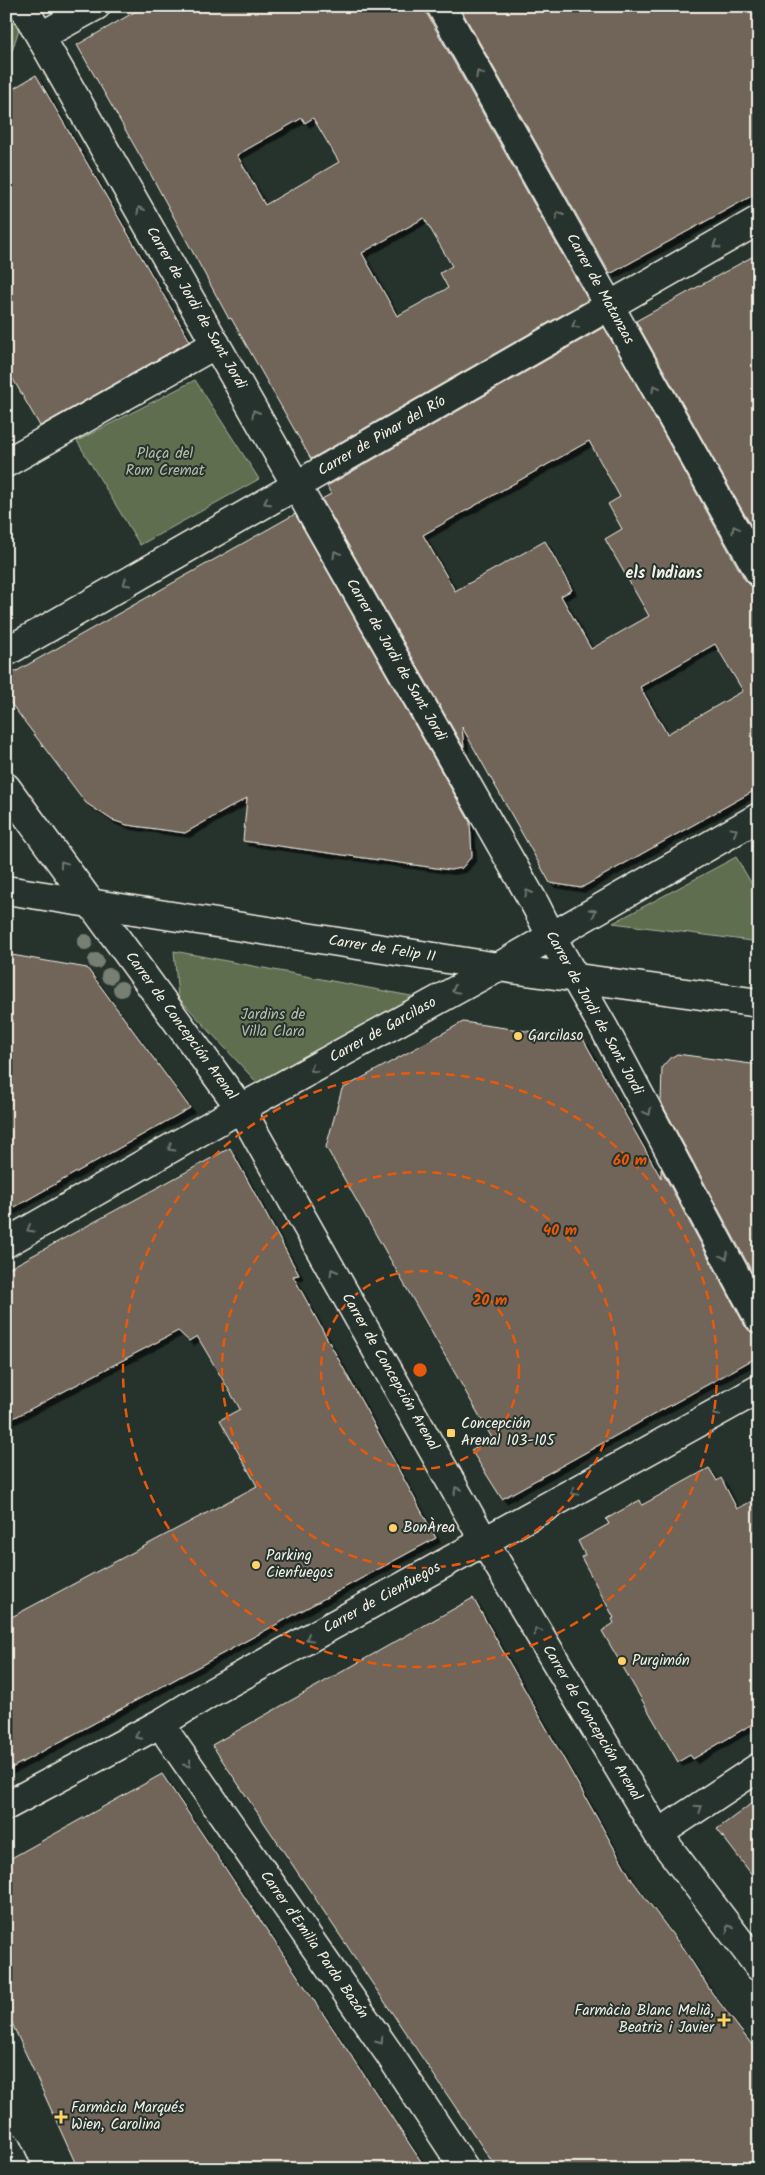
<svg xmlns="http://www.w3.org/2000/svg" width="765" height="2175" font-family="Kalam,sans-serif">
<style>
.green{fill:#5f6e50;stroke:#aab09c}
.building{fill:#6f6558;stroke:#f4f1e8;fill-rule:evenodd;filter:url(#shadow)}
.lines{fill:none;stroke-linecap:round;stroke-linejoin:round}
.street-casing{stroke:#f4f1e8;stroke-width:31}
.secondary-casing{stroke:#f4f1e8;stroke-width:31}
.street{stroke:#26332d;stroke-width:28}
.secondary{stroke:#26332d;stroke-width:28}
.tree{fill:#767f72}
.oneway{stroke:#6e766e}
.ring{fill:none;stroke:#e8590c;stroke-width:2.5;stroke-dasharray:9 6}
.poi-dot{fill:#ffd166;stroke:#26332d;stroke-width:2}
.labels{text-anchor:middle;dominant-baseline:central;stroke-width:4;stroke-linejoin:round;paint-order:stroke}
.street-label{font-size:15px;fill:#f4f1e8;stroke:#26332d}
.park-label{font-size:15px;fill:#b8bdab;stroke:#26332d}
.poi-label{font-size:15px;fill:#f4f1e8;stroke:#26332d;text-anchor:start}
.neighbourhood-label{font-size:16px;font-weight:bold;fill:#f4f1e8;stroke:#26332d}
.centre{fill:#e8590c;stroke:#26332d;stroke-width:2.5}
.ring-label{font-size:15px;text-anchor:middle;font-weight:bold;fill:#e8590c;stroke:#26332d;stroke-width:4;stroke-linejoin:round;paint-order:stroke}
</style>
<defs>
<filter id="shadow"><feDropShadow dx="4.5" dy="4.5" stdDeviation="0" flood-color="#0009"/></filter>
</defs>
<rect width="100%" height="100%" fill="#26332d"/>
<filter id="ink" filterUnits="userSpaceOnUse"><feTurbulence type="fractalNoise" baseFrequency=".02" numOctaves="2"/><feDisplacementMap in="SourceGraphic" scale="10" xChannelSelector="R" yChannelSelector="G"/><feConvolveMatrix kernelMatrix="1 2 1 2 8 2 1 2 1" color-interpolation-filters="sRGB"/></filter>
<g filter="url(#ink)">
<path class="green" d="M 6,12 L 22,20 L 12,51 L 6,53 Z
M 195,380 L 259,479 L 140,545 L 77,441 Z
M 736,857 L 759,896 L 759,942 L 613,923 Z
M 174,951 L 416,997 L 261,1087 L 178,997 Z"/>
<path class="building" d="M 145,6 L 425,6 L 427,14 L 588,300 L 311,459 L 231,318 L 229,319 L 151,175 L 77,45 ZM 302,118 L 305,123 L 313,118 L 339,162 L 265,205 L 237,155 ZM 424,218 L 452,266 L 440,273 L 448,288 L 397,316 L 362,253 Z
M 459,6 L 759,6 L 759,192 L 610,274 Z
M 36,75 L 190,341 L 40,426 L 6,367 L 6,93 Z
M 759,253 L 759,540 L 636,321 Z
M 604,327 L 745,580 L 751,586 L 759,588 L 759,788 L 581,888 L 550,883 L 462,727 L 464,748 L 322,499 L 331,494 L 327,486 ZM 589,441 L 620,497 L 608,504 L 622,529 L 605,539 L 649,616 L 591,649 L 561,596 L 572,590 L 545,541 L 455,591 L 423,535 ZM 715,644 L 743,691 L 667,734 L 640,687 Z
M 295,514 L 470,822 L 472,856 L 462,868 L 450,870 L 243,841 L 247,798 L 185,833 L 127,825 L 112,820 L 86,803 L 6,697 L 6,677 Z
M 6,954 L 87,968 L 190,1108 L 6,1212 Z
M 463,1022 L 583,1039 L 661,1178 L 661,1169 L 745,1326 L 751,1332 L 759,1335 L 759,1356 L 502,1499 L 471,1450 L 492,1438 L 326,1147 L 342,1089 Z
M 677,1054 L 759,1065 L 759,1285 L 661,1102 L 662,1067 L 669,1059 Z
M 230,1148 L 299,1275 L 293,1276 L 436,1538 L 6,1771 L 6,1620 L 257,1486 L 220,1420 L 240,1409 L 197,1336 L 189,1341 L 178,1331 L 6,1422 L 6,1270 Z
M 709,1468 L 717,1481 L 721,1478 L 737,1509 L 759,1497 L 759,1720 L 693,1759 L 690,1755 L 678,1762 L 602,1631 L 614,1623 L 612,1619 L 614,1618 L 581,1557 L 585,1555 L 578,1541 L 609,1524 L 606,1519 L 640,1500 L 642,1505 Z
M 473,1598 L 632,1880 L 687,1954 L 712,1993 L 759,2054 L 759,2169 L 497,2169 L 212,1745 Z
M 162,1774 L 354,2060 L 426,2169 L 78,2169 L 6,2010 L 6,1861 Z
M 759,1798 L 759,1884 L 717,1829 Z"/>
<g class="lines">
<g class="street-casing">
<path id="street" d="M 23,6 L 536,906 L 551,936 L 605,1030 L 759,1319
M 441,6 L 759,572
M 41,36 L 96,6
M 6,463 L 216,344
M 6,652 L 759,220
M 6,787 L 241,1109 L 484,1541 L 658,1834 L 759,1967
M 6,1243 L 227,1116 L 498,967 L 759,817
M 163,1722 L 169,1737 L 390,2055 L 465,2169
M 6,1806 L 163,1722 L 207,1695 L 759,1389
M 658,1834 L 759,1767
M 6,2146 L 17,2169"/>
</g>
<g class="secondary-casing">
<path id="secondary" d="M 6,890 L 498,967 L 759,1003"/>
</g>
<use href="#street" class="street"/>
<use href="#secondary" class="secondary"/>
</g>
<g class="tree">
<circle cx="85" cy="942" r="8"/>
<circle cx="96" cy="961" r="8"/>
<circle cx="109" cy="976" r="8"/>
<circle cx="121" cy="989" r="8"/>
</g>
<defs><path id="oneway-chevron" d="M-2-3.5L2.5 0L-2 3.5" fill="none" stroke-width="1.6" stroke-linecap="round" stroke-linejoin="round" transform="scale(1.25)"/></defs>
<g class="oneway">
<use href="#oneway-chevron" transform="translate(479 74) rotate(-119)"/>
<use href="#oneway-chevron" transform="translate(140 210) rotate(-120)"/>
<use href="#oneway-chevron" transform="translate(559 215) rotate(-119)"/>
<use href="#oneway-chevron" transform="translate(716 245) rotate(150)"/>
<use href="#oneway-chevron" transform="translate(575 325) rotate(150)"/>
<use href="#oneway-chevron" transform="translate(655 388) rotate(-119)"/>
<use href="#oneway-chevron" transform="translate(255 413) rotate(-120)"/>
<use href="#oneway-chevron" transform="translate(267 502) rotate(150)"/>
<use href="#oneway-chevron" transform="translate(735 529) rotate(-119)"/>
<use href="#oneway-chevron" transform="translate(336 554) rotate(-120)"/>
<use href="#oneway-chevron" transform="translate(126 583) rotate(150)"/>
<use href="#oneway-chevron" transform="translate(734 831) rotate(-29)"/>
<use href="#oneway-chevron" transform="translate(63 864) rotate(-126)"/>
<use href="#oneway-chevron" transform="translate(528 893) rotate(-120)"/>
<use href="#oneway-chevron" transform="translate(593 912) rotate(-30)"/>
<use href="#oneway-chevron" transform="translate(455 990) rotate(151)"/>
<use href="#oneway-chevron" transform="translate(313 1069) rotate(151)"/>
<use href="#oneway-chevron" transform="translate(648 1112) rotate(62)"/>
<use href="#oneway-chevron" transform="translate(171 1148) rotate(150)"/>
<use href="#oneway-chevron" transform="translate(30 1229) rotate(150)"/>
<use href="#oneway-chevron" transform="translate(725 1256) rotate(62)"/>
<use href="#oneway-chevron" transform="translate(333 1272) rotate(-120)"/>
<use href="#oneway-chevron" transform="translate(716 1413) rotate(151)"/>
<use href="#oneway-chevron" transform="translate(457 1490) rotate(-120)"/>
<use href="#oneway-chevron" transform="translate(574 1492) rotate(151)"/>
<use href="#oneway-chevron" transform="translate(537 1631) rotate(-121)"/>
<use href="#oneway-chevron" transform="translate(309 1638) rotate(151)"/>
<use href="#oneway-chevron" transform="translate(138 1736) rotate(152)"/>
<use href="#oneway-chevron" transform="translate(188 1764) rotate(55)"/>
<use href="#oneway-chevron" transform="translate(699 1808) rotate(-34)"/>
<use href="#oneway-chevron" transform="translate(729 1928) rotate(-127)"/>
<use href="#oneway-chevron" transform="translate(380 2041) rotate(55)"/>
</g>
</g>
<g class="ring">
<circle cx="420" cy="1370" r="99"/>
<circle cx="420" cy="1370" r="198"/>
<circle cx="420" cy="1370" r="297"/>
</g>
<g class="poi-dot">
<circle cx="518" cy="1036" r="5"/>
<rect x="446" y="1428" width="10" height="10" rx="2.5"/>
<circle cx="393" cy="1528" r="5"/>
<circle cx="256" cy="1565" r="5"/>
<circle cx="622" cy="1661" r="5"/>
<path d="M721.5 2012.5h5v5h5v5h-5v5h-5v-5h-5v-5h5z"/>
<path d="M58.5 2109.5h5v5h5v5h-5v5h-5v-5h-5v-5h5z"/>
</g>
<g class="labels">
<g class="street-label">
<text transform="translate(600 289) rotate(61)">Carrer de Matanzas</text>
<text transform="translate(196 308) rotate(60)">Carrer de Jordi de Sant Jordi</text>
<text transform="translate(382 436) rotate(-30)">Carrer de Pinar del Río</text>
<text transform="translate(396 660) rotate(60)">Carrer de Jordi de Sant Jordi</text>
<text transform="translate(382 949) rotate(9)">Carrer de Felip II</text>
<text transform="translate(594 1013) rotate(61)">Carrer de Jordi de Sant Jordi</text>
<text transform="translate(181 1026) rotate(54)">Carrer de Concepción Arenal</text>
<text transform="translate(383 1030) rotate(-29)">Carrer de Garcilaso</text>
<text transform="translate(390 1372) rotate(60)">Carrer de Concepción Arenal</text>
<text transform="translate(382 1598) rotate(-29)">Carrer de Cienfuegos</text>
<text transform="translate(592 1723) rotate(59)">Carrer de Concepción Arenal</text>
<text transform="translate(314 1945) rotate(55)">Carrer d'Emilia Pardo Bazán</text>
</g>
<g class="park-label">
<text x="165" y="454">Plaça del<tspan x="165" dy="17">Rom Cremat</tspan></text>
<text x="273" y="1015">Jardins de<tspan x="273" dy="17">Villa Clara</tspan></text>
</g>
<g class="poi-label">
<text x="528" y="1036">Garcilaso</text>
<text x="461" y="1424">Concepción<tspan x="461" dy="17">Arenal 103-105</tspan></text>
<text x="403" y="1528">BonÀrea</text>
<text x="266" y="1556">Parking<tspan x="266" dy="17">Cienfuegos</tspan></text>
<text x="632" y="1661">Purgimón</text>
<text x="714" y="2011" text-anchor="end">Farmàcia Blanc Melià,<tspan x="714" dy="17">Beatriz i Javier</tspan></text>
<text x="71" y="2108">Farmàcia Marqués<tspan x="71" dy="17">Wien, Carolina</tspan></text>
</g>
<g class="neighbourhood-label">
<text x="664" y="573">els Indians</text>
</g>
</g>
<circle cx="420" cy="1370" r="8" class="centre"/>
<g class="ring-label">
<text x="630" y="1165">60 m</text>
<text x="560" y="1235">40 m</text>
<text x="490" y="1305">20 m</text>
</g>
<rect width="765" height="2175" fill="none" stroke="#26332d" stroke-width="25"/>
<rect x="12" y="12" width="740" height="2150" fill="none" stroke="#f4f1e8" stroke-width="2" filter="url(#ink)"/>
</svg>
